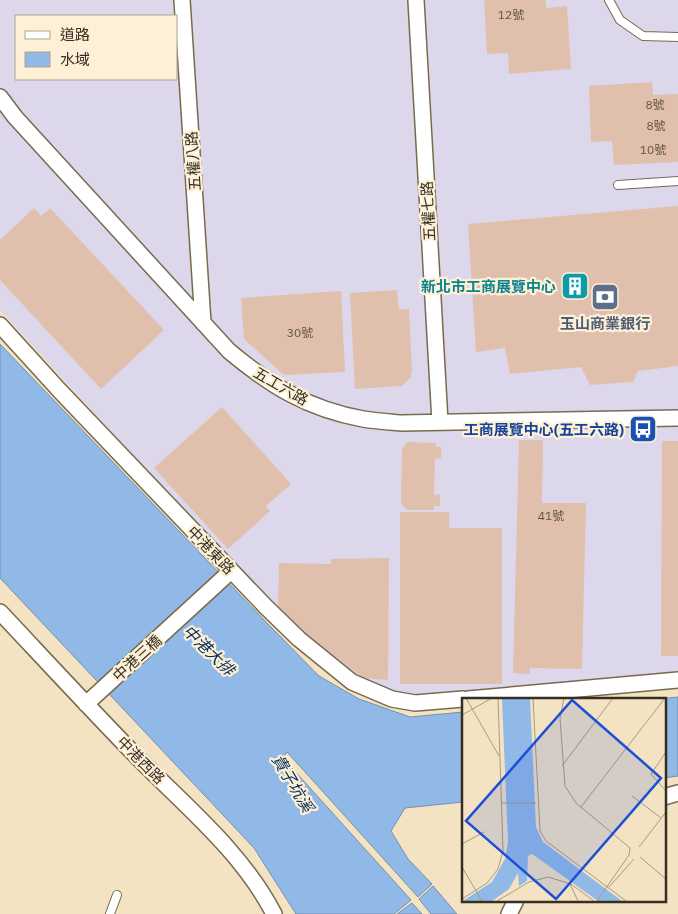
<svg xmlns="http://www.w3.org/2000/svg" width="678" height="914" font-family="'IBM Plex Sans','Noto Sans TC',sans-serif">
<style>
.industrial{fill:#ddd7ec;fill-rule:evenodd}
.water{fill:#91b9e7;stroke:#7590ac}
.building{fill:#e0c0ac}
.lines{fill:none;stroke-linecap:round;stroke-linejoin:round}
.service-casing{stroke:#796a4d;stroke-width:10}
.minor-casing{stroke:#796a4d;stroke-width:18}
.service{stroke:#fff;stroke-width:8}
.minor{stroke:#fff;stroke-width:15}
.labels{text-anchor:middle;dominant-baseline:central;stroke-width:4.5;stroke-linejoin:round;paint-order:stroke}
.number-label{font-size:12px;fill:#605345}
.street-label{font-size:15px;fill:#352f23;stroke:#fef0d7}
.culture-label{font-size:15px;font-weight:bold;fill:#0d838f;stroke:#fef0d7;text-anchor:end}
.service-label{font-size:15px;font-weight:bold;fill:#4e5e75;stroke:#fef0d7}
.transit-label{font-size:15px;font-weight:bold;fill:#164399;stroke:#fef0d7;text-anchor:end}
.water-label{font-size:16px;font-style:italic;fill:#032e58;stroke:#fef0d7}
.inset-road{fill:none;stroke:#a89b83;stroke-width:1}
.view{fill:#1d4ed8;fill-opacity:0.15;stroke:#1d4ed8;stroke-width:2.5}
.inset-edge{fill:none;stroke:#352f23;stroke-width:2.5}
</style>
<rect width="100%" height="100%" fill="#f4e3c3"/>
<path class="industrial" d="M 0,0 L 678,0 L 678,680 L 418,697 L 381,688 L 350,675 L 266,602 L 0,310 ZM 16,16 L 176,16 L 176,79 L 16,79 Z"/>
<path class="water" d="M 0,344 L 268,624 L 319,676 L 359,699 L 410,717 L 463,712 L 463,802 L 405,808 L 391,831 L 408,859 L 432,884 L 418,897 L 287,752 L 283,758 L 411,900 L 394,914 L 296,914 L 254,848 L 0,578 Z
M 678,697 L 678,776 L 664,778 L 664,699 L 658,699 Z
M 433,886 L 457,914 L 431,914 L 419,899 Z
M 412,903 L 422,914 L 397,914 Z"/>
<path class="building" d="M 484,0 L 546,0 L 546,8 L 567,6 L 571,69 L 509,74 L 508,53 L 487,54 Z
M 652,82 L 653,95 L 678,94 L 678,162 L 614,165 L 612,141 L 591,142 L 589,86 Z
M 678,206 L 678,366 L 638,371 L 633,382 L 590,385 L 581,367 L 510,374 L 505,348 L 476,352 L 468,224 Z
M 34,208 L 41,216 L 50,208 L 164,330 L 101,389 L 0,280 L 0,240 Z
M 397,290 L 399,310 L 409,309 L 412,371 L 410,378 L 402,386 L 355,389 L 350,293 Z
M 341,291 L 345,372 L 284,375 L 244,339 L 241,298 Z
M 222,407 L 291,484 L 266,506 L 270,511 L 228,549 L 154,468 Z
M 519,440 L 543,440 L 542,503 L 586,503 L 582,669 L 530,668 L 530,674 L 513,673 Z
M 662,441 L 678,441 L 678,656 L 661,656 Z
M 408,442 L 436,443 L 436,447 L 441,447 L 441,458 L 435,459 L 434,495 L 440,494 L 440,506 L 434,506 L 434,510 L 407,510 L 401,504 L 402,448 Z
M 400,512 L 449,512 L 449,528 L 502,528 L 502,684 L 400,684 Z
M 389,558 L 388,680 L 363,678 L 307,634 L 278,607 L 279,563 L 331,564 L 331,559 Z"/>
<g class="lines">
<g class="service-casing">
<path id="service" d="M 609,0 L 620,20 L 643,36 L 678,37
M 618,185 L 678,181
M 110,914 L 117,895"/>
</g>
<g class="minor-casing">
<path id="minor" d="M 182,0 L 203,323
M 416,0 L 440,422
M 0,97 L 15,117 L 229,351 C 271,386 308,409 363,419 C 375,421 389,422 401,423 L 678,418
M 0,325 L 60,391 L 266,607 L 299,639 L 352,682 L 392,699 L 415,703 L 463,699
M 0,612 C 47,662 94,713 142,762 C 189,809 243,854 274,914
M 468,699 L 678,680
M 86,704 L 231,571
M 664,797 L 678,793
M 509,914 L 516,900"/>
</g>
<use href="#service" class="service"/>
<use href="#minor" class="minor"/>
</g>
<defs>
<g id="building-square" transform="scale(1.4375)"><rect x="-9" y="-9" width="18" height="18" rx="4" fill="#0f9aa8" stroke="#fef0d7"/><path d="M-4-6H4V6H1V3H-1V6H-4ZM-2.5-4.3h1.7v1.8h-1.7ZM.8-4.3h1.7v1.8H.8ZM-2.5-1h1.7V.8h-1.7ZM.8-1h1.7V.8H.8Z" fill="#fff"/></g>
<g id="bank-square" transform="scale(1.4375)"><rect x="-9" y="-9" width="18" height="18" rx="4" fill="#5c6f8a" stroke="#fef0d7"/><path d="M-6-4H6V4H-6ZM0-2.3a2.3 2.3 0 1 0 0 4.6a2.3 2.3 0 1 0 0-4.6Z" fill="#fff"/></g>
<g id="bus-square" transform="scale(1.4375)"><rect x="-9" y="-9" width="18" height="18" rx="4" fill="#1a4fb4" stroke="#fef0d7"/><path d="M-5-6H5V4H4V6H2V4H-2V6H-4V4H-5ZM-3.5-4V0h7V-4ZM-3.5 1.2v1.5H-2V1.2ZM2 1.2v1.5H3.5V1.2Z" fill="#fff"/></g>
</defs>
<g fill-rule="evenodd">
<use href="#building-square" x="575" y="286"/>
<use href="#bank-square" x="605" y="297"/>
<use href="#bus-square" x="643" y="429"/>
</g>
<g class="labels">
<g class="number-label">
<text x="511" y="14">12號</text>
<text x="655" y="104">8號</text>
<text x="656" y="125">8號</text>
<text x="653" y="149">10號</text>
<text x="300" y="332">30號</text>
<text x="551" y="515">41號</text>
</g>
<g class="street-label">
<text transform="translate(193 161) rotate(-94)">五權八路</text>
<text transform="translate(428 211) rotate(-93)">五權七路</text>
<text transform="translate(281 386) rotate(30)">五工六路</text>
<text transform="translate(211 550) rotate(46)">中港東路</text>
<text transform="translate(137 658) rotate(-42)">中港三橋</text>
<text transform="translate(141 760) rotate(45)">中港西路</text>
</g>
<g class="culture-label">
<text x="556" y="286">新北市工商展覽中心</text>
</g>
<g class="service-label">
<text x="605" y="323">玉山商業銀行</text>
</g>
<g class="transit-label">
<text x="624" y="429">工商展覽中心(五工六路)</text>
</g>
<g class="water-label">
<text transform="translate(209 650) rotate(44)">中港大排</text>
<text transform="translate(293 783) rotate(59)">貴子坑溪</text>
</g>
</g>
<g transform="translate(462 698)">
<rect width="204" height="204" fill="#f4e3c3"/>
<path d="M 40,1 L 68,1 L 74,129 L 81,144 L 160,203 L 136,203 L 70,156 L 66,158 L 65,183 L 57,188 L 56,175 L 47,191 L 30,203 L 1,203 L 30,184 L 43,161 L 46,144 Z" fill="#91b9e7"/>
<path class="inset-road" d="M 4,0 L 37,58M 71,0 L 78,133 L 84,143 L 164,203M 102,0 L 98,20 L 103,88 L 114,105 L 168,150M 0,17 L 30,0M 204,54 L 189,76 L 204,93M 100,68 L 151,0M 170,98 L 199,120M 40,105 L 74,105M 119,109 L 203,0M 0,146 L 22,134M 177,149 L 204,114M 178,159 L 204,181M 0,169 L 20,203M 108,186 L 116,203M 147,189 L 172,161M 0,201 L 25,185 L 36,171 L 41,153 L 36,0M 35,203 L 67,184 L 86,179 L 109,186 L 132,203M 135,203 L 167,157 L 168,150"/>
<path class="view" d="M 110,2 L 199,80 L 94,201 L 4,123 Z"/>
<rect width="204" height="204" class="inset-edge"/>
</g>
<rect x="15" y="15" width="162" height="65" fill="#fef0d7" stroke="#aea38f"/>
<rect x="25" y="31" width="25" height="8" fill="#ffffff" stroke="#aea38f"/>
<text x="60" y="40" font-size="15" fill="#352f23">道路</text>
<rect x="25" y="52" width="25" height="15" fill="#91b9e7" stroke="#aea38f"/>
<text x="60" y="65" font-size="15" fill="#352f23">水域</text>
</svg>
